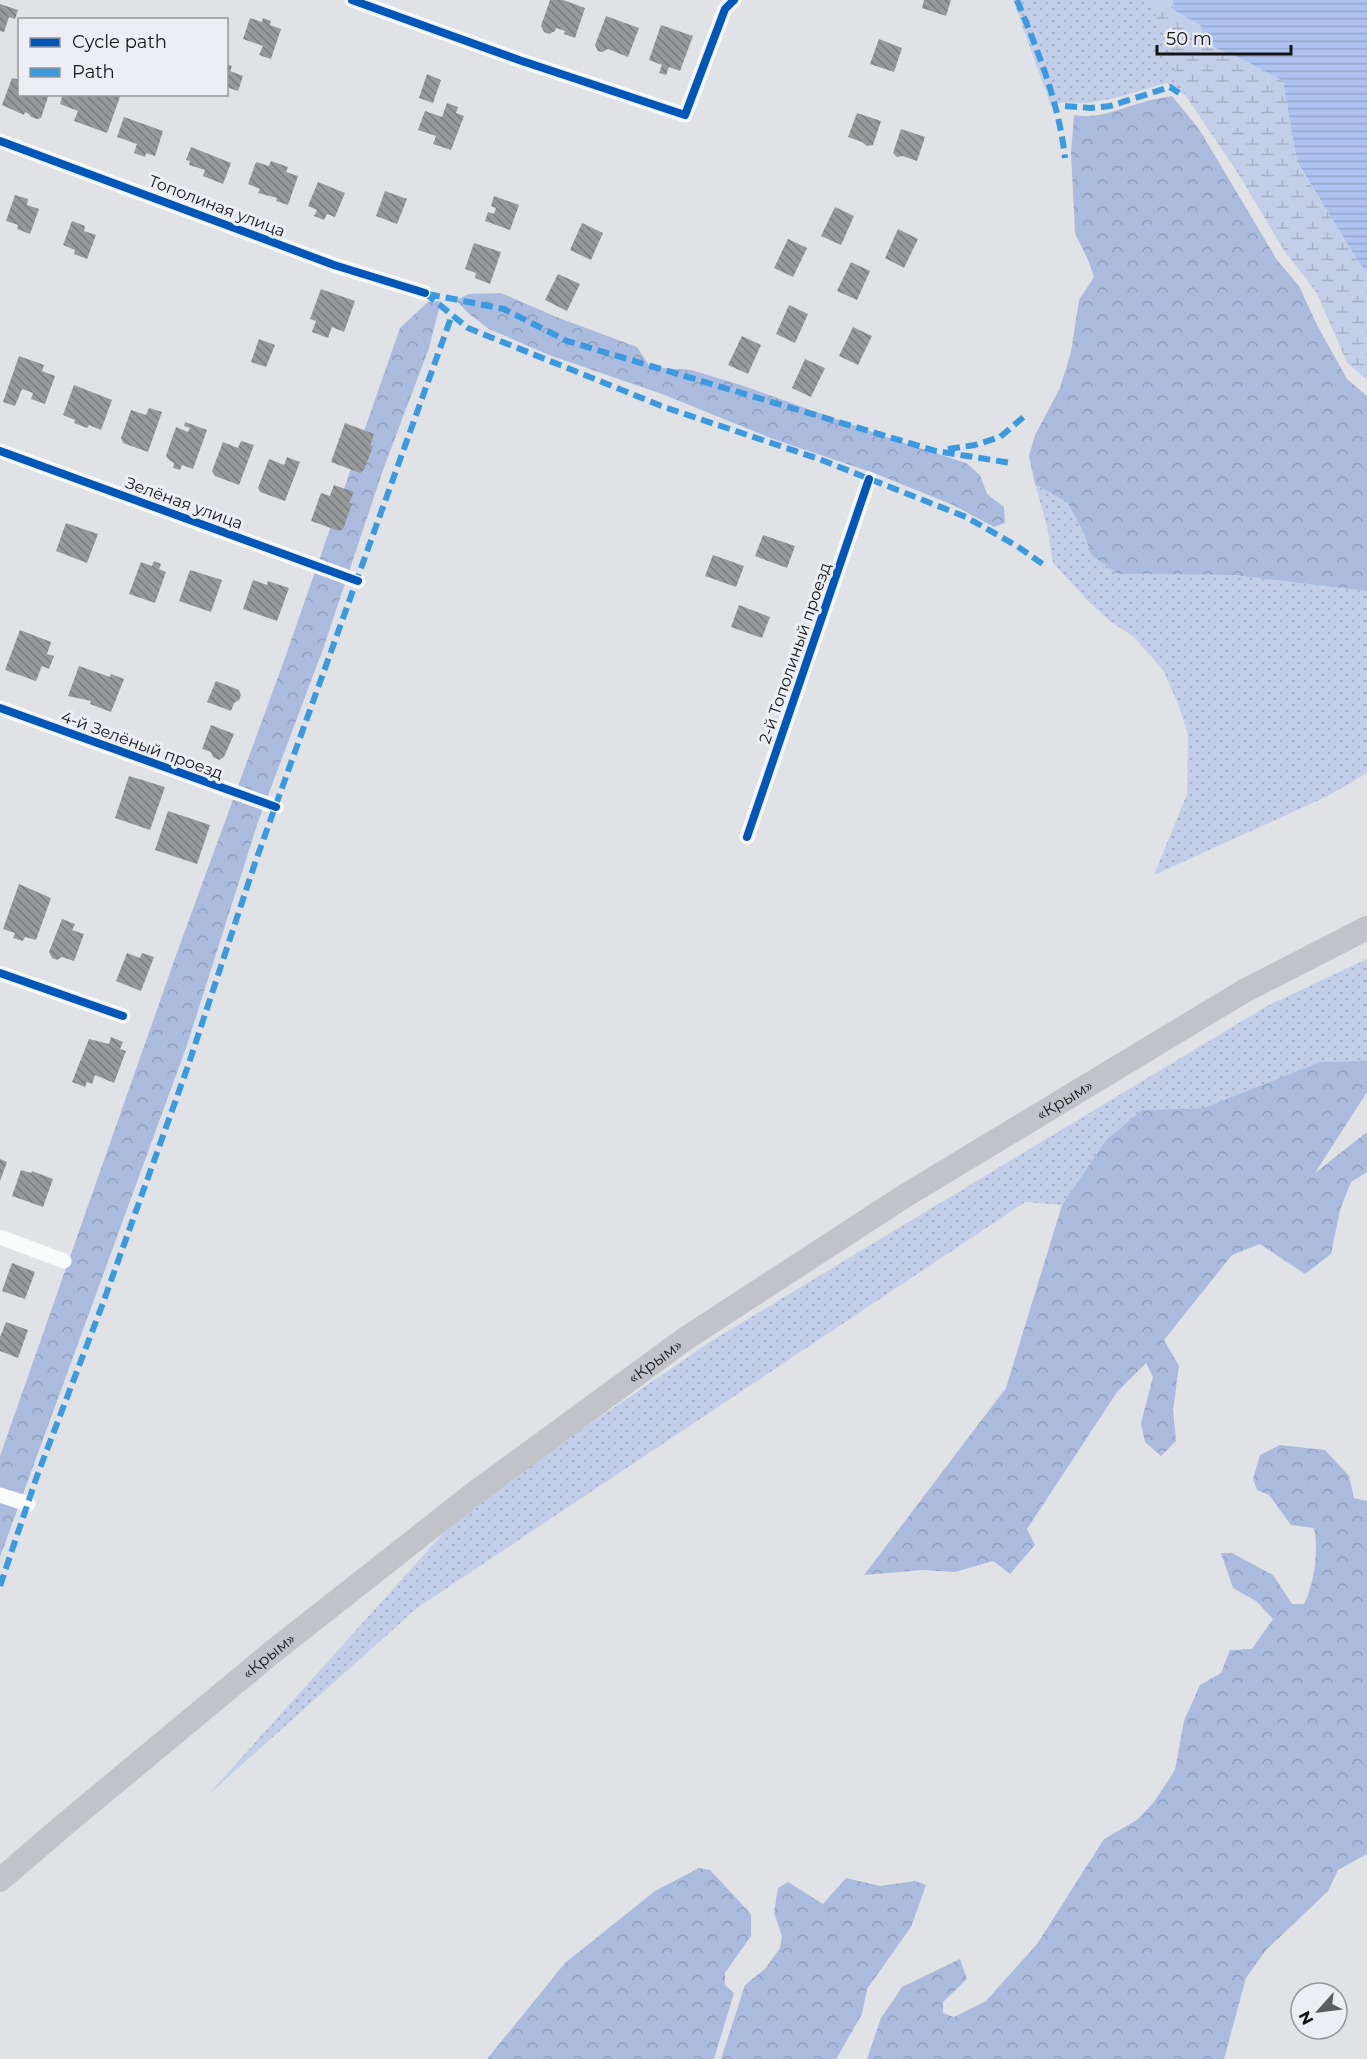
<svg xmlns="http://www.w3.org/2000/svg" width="1367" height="2059" font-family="Montserrat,sans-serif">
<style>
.grass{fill:url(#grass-dots)}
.forest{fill:url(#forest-crowns)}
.wetland{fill:url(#wetland-marsh)}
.water{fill:url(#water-rules)}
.building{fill:url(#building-back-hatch)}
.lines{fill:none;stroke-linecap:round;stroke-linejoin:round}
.minor{stroke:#fafbfb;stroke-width:15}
.trunk{stroke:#c1c3c8;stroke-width:24}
.quiet{stroke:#3b9adf;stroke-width:6;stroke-dasharray:12 6;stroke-linecap:butt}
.cycleway-casing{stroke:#eceef3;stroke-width:11}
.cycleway{stroke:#0057b8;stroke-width:8}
.labels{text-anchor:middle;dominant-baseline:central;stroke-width:6;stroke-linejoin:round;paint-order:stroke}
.street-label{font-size:16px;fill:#141517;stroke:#eceef3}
</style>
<defs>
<pattern id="grass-dots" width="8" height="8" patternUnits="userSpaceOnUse" patternTransform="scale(1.5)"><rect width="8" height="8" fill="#c3cfe8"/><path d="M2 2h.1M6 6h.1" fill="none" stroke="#a7b1c6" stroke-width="1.8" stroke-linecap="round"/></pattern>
<pattern id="forest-crowns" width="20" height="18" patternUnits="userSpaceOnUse" patternTransform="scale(1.5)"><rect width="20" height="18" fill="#abbbde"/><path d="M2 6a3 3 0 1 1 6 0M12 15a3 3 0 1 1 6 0" fill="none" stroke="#92a0be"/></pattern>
<pattern id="wetland-marsh" width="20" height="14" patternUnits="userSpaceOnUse" patternTransform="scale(1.5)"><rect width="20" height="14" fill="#c3cfe8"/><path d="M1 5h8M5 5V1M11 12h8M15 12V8" fill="none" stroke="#a7b1c6"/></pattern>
<pattern id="water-rules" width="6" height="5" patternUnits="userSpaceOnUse" patternTransform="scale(1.5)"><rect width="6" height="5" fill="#aec3f0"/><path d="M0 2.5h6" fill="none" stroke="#95a7cd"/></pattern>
<pattern id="building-back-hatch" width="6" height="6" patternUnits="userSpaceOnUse" patternTransform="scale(1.5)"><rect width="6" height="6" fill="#98999b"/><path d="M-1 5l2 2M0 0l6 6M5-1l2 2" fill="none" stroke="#7b7c7d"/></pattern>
</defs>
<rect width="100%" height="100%" fill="#e0e2e5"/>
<path class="grass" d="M 1013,0 L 1154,0 L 1154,11 L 1297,163 L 1367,380 L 1347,362 L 1317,293 L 1284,250 L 1238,173 L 1186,96 L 1167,83 C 1138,90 1109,103 1079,103 C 1068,103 1061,100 1051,106 Z
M 1035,484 L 1067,501 L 1084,533 L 1091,555 L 1118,574 L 1233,575 L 1367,591 L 1367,773 L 1328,796 L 1154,875 L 1187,794 L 1188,734 L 1178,704 L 1163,670 L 1134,637 L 1111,622 L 1089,602 L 1053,563 L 1047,526 Z
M 1367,959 L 1367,1061 L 1325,1062 L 1204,1108 L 1142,1110 L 1106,1140 L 1062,1205 L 1025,1202 L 417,1608 L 208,1795 L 465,1509 L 713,1340 L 1267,1006 Z"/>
<path class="forest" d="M 1172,96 L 1199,129 L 1277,260 L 1299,286 L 1317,325 L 1347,379 L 1367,396 L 1367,591 L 1233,575 L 1118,574 L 1091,555 L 1084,533 L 1067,502 L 1035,484 L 1029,456 L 1035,435 L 1060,388 L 1071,352 L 1079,300 L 1094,277 L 1088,260 L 1075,233 L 1071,153 L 1074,115 C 1098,120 1121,108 1144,102 C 1153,99 1162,98 1172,96 Z
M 501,293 L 559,318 L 637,347 L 650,367 L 691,370 L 741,385 L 892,439 L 966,463 L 980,475 L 987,494 L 1004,507 L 1005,523 L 994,527 L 953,505 L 874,473 L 773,439 L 662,394 L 549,355 L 489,329 L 467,312 L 456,300 L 469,294 Z
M 441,301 L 429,348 L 383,470 L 323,649 L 258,822 L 187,1045 L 0,1557 L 0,1456 L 179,947 L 285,658 L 400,328 L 428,302 Z
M 1367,1061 L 1367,1092 L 1315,1173 L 1367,1132 L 1367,1172 L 1351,1182 L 1340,1210 L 1331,1254 L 1305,1274 L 1260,1244 L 1232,1255 L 1164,1340 L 1179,1366 L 1173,1410 L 1176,1441 L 1161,1456 L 1145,1442 L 1141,1423 L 1153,1377 L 1146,1363 L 1117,1392 L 1027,1529 L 1035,1545 L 1010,1574 L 993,1561 L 955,1572 L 922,1570 L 864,1575 L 1006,1388 L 1062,1205 L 1106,1140 L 1142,1110 L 1204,1108 L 1321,1062 Z
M 1280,1445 L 1325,1450 L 1349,1476 L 1354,1498 L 1367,1501 L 1367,1854 L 1338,1870 L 1328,1891 L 1266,1950 L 1246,1978 L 1224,2059 L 867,2059 L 881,2018 L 902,1987 L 960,1959 L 967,1979 L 943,2002 L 943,2013 L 954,2017 L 986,2001 L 1037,1944 L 1104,1839 L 1137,1820 L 1154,1802 L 1175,1770 L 1184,1721 L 1200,1685 L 1221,1673 L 1230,1650 L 1252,1649 L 1273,1619 L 1256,1601 L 1233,1588 L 1221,1553 L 1232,1553 L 1273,1575 L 1292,1604 L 1304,1604 C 1314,1586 1319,1548 1314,1528 L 1291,1525 L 1269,1495 L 1257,1490 L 1253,1479 L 1260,1455 Z
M 699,1868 L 710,1870 L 751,1914 L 751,1936 L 725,1973 L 725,1985 L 734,1993 L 714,2059 L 487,2059 L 565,1963 L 655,1891 Z
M 846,1878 L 880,1886 L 915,1881 L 926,1885 L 911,1927 L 867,1989 L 862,2014 L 836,2059 L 721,2059 L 745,1985 L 765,1969 L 780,1948 L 782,1936 L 774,1913 L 778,1888 L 788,1882 L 823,1904 Z"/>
<path class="wetland" d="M 1154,0 L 1173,0 L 1174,10 L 1201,26 L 1206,44 L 1240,58 L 1283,81 L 1297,163 L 1360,264 L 1367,272 L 1367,380 L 1347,362 L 1317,293 L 1284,250 L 1238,173 L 1186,96 L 1176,74 L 1154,11 Z"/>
<path class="water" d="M 1173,0 L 1367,0 L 1367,272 L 1360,264 L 1297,162 L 1283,81 L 1240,58 L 1206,44 L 1201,26 L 1174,10 Z"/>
<path class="building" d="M 550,0 L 563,0 L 585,8 L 575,38 L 564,34 L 565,31 L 556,28 L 555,31 L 549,34 L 544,32 L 541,26 Z
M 924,0 L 951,0 L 946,16 L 922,8 Z
M 0,4 L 18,10 L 15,19 L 9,17 L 4,32 L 0,31 Z
M 606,16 L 639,28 L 628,57 L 608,49 L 602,52 L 598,51 L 595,45 Z
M 250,18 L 262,22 L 263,18 L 271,21 L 270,25 L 281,29 L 271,59 L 259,55 L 263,46 L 243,39 Z
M 661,25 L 693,36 L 680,71 L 669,67 L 666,75 L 659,73 L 662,65 L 649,60 Z
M 879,39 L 902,48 L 894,72 L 870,64 Z
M 226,64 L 232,66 L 230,71 L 243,76 L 238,91 L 226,87 Z
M 427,74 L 441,80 L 433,103 L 419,98 Z
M 12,78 L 20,80 L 20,94 L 49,94 L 41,118 L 37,119 L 31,117 L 29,114 L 25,112 L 24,115 L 2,105 Z
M 63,94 L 121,94 L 107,133 L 74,121 L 78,111 L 60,104 Z
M 447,103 L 458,107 L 456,113 L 464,116 L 451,150 L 433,144 L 436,136 L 418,130 L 425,111 L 442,117 Z
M 857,113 L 881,121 L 873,145 L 867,146 L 862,142 L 848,137 Z
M 124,117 L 163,131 L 155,156 L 146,153 L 145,157 L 134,153 L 137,144 L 117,137 Z
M 901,129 L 925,137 L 917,161 L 903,156 L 897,157 L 893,153 Z
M 191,147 L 231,163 L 223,184 L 203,176 L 205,170 L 189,165 L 190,161 L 186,160 Z
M 271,161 L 288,167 L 286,172 L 298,176 L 288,205 L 276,201 L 277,198 L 258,193 L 260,189 L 248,184 L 256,162 L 269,166 Z
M 318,182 L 345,193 L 335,217 L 327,214 L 324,220 L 314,216 L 317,210 L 308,206 Z
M 385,191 L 407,199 L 397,224 L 376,216 Z
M 15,195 L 28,199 L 27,205 L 39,209 L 30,234 L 17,229 L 18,225 L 6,221 Z
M 494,196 L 519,205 L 510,230 L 485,221 L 488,212 L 494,214 L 496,208 L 491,206 Z
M 835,207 L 854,216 L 841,245 L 821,236 Z
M 72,221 L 85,226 L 84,231 L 96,235 L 87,259 L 74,254 L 75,250 L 63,245 Z
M 582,223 L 603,233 L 591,260 L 570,250 Z
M 898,229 L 918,239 L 904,268 L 885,258 Z
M 788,239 L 807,248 L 793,277 L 774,268 Z
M 474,243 L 501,252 L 490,284 L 475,278 L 476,273 L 465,269 Z
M 851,262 L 870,271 L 857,300 L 837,291 Z
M 558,274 L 580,284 L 567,311 L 545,300 Z
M 321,289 L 355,301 L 344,332 L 332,327 L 328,338 L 312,332 L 316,321 L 310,319 Z
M 789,305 L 808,314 L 795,343 L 776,334 Z
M 853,327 L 872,336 L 858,365 L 839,356 Z
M 742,336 L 761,345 L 748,374 L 728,365 Z
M 259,339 L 275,345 L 266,367 L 251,362 Z
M 19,356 L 44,365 L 42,371 L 55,376 L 45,404 L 31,399 L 33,393 L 22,389 L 15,406 L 3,402 Z
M 805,359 L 825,368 L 811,397 L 792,388 Z
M 74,385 L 112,400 L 101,430 L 89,425 L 87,428 L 74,423 L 75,420 L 63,415 Z
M 149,408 L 162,412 L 148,452 L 123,443 L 121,438 L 131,410 L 146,415 Z
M 185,422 L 207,430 L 193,469 L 182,465 L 180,470 L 173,468 L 174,463 L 169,460 L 166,456 L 176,427 L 188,432 L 190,428 L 184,426 Z
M 345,423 L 374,434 L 370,445 L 373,446 L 364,470 L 360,473 L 331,462 Z
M 241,441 L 254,445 L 239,485 L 215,476 L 212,471 L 223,442 L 238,448 Z
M 287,457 L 300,462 L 285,501 L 260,492 L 258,488 L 269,459 L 284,465 Z
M 334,485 L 354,492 L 349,503 L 352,504 L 343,529 L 339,531 L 311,521 L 321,493 L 330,496 Z
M 66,523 L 98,534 L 87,563 L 56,551 Z
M 763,535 L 795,546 L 787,568 L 755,556 Z
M 713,555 L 744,566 L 736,587 L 705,576 Z
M 154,561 L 161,564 L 159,569 L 166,572 L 155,603 L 129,594 L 141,562 L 152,566 Z
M 190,570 L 222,580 L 211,612 L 179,601 Z
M 253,580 L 267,585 L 268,581 L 289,588 L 277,621 L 243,609 Z
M 739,605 L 770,617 L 762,638 L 731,627 Z
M 20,630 L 51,642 L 47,654 L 54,656 L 49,669 L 42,666 L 36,681 L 5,670 Z
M 79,666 L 110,677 L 111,674 L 124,679 L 111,712 L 90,704 L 91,701 L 68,696 Z
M 216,681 L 239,690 L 241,695 L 239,700 L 234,703 L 231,711 L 207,702 Z
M 211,725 L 234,734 L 224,757 L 219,760 L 213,757 L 211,752 L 202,749 Z
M 129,776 L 165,787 L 150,830 L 115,818 Z
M 168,811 L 210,825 L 197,864 L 155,850 Z
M 19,884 L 51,898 L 36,940 L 25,937 L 23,941 L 13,938 L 15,933 L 3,929 Z
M 62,919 L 75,924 L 72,930 L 84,934 L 74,961 L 62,957 L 57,960 L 52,958 L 49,952 Z
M 127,953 L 140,958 L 142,953 L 154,957 L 141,991 L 116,981 Z
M 111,1037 L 123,1042 L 120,1049 L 126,1051 L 114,1083 L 95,1075 L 92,1084 L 87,1082 L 85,1087 L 72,1082 L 89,1039 L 109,1044 Z
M 0,1159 L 7,1162 L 0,1181 Z
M 21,1170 L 31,1173 L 32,1171 L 53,1179 L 43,1207 L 12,1196 Z
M 12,1263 L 35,1272 L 25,1299 L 2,1291 Z
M 6,1322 L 28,1330 L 18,1358 L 0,1351 L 0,1337 Z"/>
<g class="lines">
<path class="minor" d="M 352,0 L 519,60 L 685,115 L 725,9 L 734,0
M 0,141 L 334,265 L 425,293
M 0,451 L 358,581
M 0,708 L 276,807
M 747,837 L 869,479
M 0,973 L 123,1016
M 0,1237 L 64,1261
M 0,1495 L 28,1504"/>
<path class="trunk" id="s1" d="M 0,1880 L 64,1825 L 270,1654 L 472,1495 L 685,1339 L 903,1197 L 1244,991 L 1367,928"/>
<path class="quiet" d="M 1017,0 C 1038,51 1059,103 1065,158
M 1065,106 L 1091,108 L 1110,106 L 1170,87 L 1179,93
M 425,293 L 468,328 L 664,407 L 819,459 L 966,517 L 1017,546 L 1044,565
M 428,294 L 504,309 L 567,341 L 936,451 L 1011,463
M 948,449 L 975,445 L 1000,437 L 1026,415
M 0,1586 L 37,1476 L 103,1303 L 188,1066 L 255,863 L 452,315"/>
<g class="cycleway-casing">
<path id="cycleway" d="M 352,0 L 519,60 L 685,115 L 725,9 L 734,0
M 0,141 L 334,265 L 425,293
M 0,451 L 358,581
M 0,708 L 276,807
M 747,837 L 869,479
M 0,973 L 123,1016"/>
</g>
<use href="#cycleway" class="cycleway"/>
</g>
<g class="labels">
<g class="street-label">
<text transform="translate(217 206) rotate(21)">Тополиная улица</text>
<text transform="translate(184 503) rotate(20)">Зелёная улица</text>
<text transform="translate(795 653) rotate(-71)">2-й Тополиный проезд</text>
<text transform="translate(142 745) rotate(20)">4-й Зелёный проезд</text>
<text stroke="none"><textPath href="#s1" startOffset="1322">«Крым»</textPath></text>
<text stroke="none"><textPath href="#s1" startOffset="836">«Крым»</textPath></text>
<text stroke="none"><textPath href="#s1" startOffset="350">«Крым»</textPath></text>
</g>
</g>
<rect x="18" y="18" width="210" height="78" fill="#eceef3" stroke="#96979b" stroke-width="1.5"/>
<rect x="30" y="38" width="30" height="9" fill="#0057b8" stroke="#96979b" stroke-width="1.5"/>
<text x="72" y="48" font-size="18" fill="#141517">Cycle path</text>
<rect x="30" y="68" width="30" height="9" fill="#3b9adf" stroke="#96979b" stroke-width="1.5"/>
<text x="72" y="78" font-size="18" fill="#141517">Path</text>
<g transform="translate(1319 2011) rotate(242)"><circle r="28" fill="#eceef3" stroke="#96979b" stroke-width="1.5"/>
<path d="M0-4.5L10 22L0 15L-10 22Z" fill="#5b5d5f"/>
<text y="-9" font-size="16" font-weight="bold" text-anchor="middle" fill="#141517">N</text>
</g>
<path d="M1157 45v9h134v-9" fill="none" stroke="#141517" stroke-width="3"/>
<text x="1166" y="45" font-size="18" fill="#141517" stroke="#eceef3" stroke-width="4.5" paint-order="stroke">50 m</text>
</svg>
